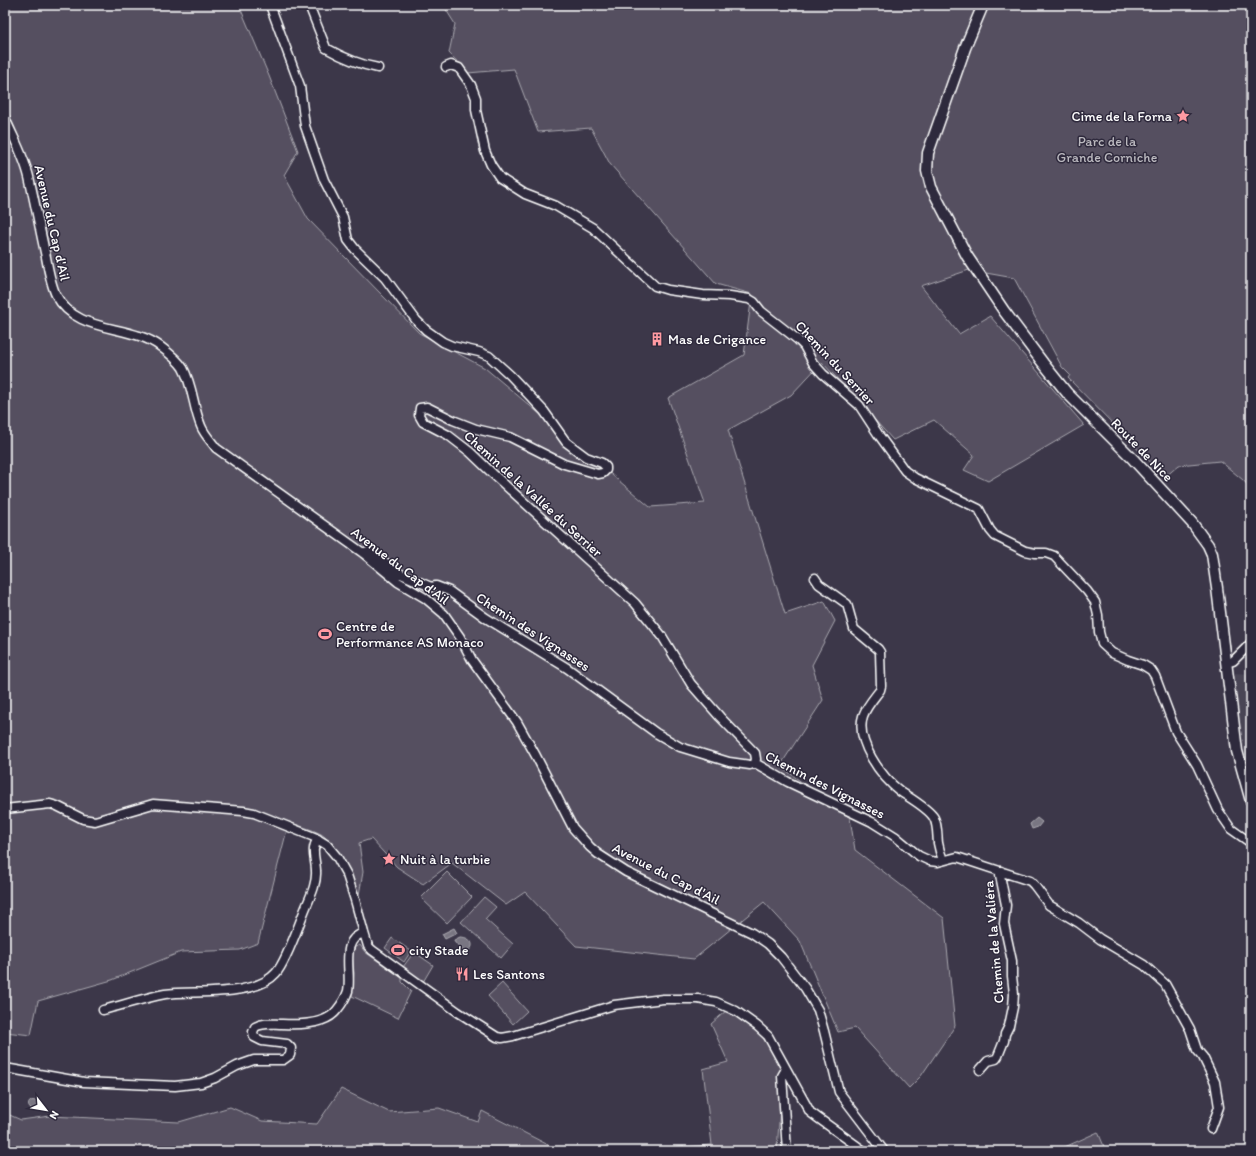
<svg xmlns="http://www.w3.org/2000/svg" width="1256" height="1156" font-family="Itim,sans-serif">
<style>
.built{fill:#494455}
.green{fill:#555060;stroke:#aaa8b0}
.water{fill:#797682;stroke:#afadb4}
.lines{fill:none;stroke-linecap:round;stroke-linejoin:round}
.minor-casing{stroke:#fff;stroke-width:11}
.major-casing{stroke:#fff;stroke-width:13}
.minor{stroke:#2f2a3d;stroke-width:8}
.major{stroke:#2f2a3d;stroke-width:10}
.labels{text-anchor:middle;dominant-baseline:central;stroke-width:3;stroke-linejoin:round;paint-order:stroke}
.poi-label{font-size:14px;fill:#fff;stroke:#2f2a3d;text-anchor:start}
.park-label{font-size:14px;fill:#bbb9bf;stroke:#2f2a3d}
.street-label{font-size:14px;fill:#fff;stroke:#2f2a3d}
</style>
<rect width="100%" height="100%" fill="#3c3749"/>
<filter id="ink" filterUnits="userSpaceOnUse"><feTurbulence type="fractalNoise" baseFrequency=".025" numOctaves="2"/><feDisplacementMap in="SourceGraphic" scale="8" xChannelSelector="R" yChannelSelector="G"/><feConvolveMatrix kernelMatrix="1 2 1 2 8 2 1 2 1" color-interpolation-filters="sRGB"/></filter>
<g filter="url(#ink)">
<path class="built" d="M 1234,673 L 1251,674 L 1251,785 L 1244,753 Z"/>
<path class="green" d="M 5,5 L 239,5 L 269,76 L 298,151 L 284,175 L 308,219 L 419,333 L 485,368 L 650,507 L 705,503 L 668,398 L 744,355 L 752,294 L 716,284 L 610,164 L 591,128 L 538,132 L 514,69 L 468,73 L 449,53 L 455,24 L 443,5 L 1251,5 L 1251,489 L 1243,480 L 1220,461 L 1179,465 L 1165,477 L 1068,378 L 1070,375 L 1062,367 L 1014,278 L 969,270 L 921,286 L 959,334 L 990,316 L 1084,425 L 988,481 L 964,470 L 974,455 L 934,420 L 893,440 L 822,362 L 791,395 L 728,430 L 785,614 L 824,601 L 835,621 L 812,665 L 823,700 L 780,766 L 850,818 L 855,850 L 944,918 L 955,1026 L 921,1076 L 909,1088 L 855,1028 L 838,1032 L 800,941 L 764,902 L 694,959 L 576,946 L 525,892 L 506,905 L 452,863 L 423,884 L 397,867 L 371,839 L 359,843 L 363,872 L 359,895 C 351,879 337,844 321,834 C 312,829 299,826 289,822 L 258,943 L 240,950 L 181,952 L 112,980 L 38,1001 L 31,1035 L 5,1032 Z
M 447,872 L 472,897 L 447,923 L 421,898 Z
M 484,897 L 496,907 L 485,919 L 513,944 L 501,958 L 461,922 Z
M 392,938 L 411,951 L 404,962 L 385,948 Z
M 360,945 L 365,952 L 402,978 L 402,982 L 411,991 L 398,1018 L 352,996 L 354,973 L 352,954 L 355,947 Z
M 414,952 L 433,965 L 423,982 L 403,967 Z
M 502,983 L 527,1011 L 513,1024 L 488,996 Z
M 727,1010 L 760,1034 L 783,1066 L 777,1151 L 620,1151 L 712,1145 L 703,1069 L 728,1062 L 711,1024 Z
M 341,1089 L 389,1112 L 439,1108 L 478,1122 L 482,1111 L 560,1151 L 5,1151 L 5,1113 L 21,1120 L 50,1116 L 179,1122 L 230,1107 L 262,1121 L 317,1124 Z
M 1098,1132 L 1106,1151 L 1056,1151 Z"/>
<path class="water" d="M 1037,818 L 1042,822 L 1038,827 L 1032,829 L 1030,824 Z
M 454,928 L 457,933 L 445,939 L 442,934 Z
M 460,937 C 472,937 478,948 464,953 L 461,950 L 459,945 L 455,943 L 454,940 Z
M28.5 1105a4.5 4.5 0 1 1 9 0a4.5 4.5 0 1 1-9 0Z"/>
<g class="lines">
<g class="minor-casing">
<path id="minor" d="M 270,5 L 300,86 L 305,126 L 324,180 L 343,217 L 348,240 L 355,249 L 385,278 L 416,320 L 426,330 L 443,342 L 452,346 L 479,352 L 489,356 L 510,375 L 544,411 L 566,442 L 586,457 L 602,463 L 606,467 L 606,470 L 603,473 L 598,474 L 564,464 L 510,437 L 476,429 L 453,420 L 427,407 L 420,408 L 419,415 L 423,422 L 448,435 L 470,452 L 493,474 L 635,603 L 662,636 L 691,684 L 720,717 L 755,753 L 756,759 L 755,763
M 309,5 L 326,48 C 342,57 361,65 378,68
M 446,67 L 451,65 L 459,68 L 471,85 L 476,98 L 476,110 L 485,151 L 491,165 L 500,178 L 525,194 L 556,206 L 593,228 L 655,286 L 668,290 L 703,295 L 730,296 L 749,299 L 754,302 L 761,311 L 798,340 L 804,346 L 813,363 L 823,374 L 859,405 L 878,434 L 905,471 L 915,478 L 979,509 L 990,530 L 995,536 L 1025,551 L 1035,553 L 1046,553 L 1054,556 L 1087,591 L 1095,602 L 1098,615 L 1099,632 L 1102,644 L 1112,653 L 1128,660 L 1143,665 L 1151,670 L 1155,676 L 1176,732 L 1197,765 L 1218,810 L 1231,829 L 1251,843
M 5,118 C 13,137 24,156 29,177 C 35,203 40,230 46,257 C 48,268 51,285 56,295 C 77,335 129,323 161,347 C 169,353 178,360 183,368 C 193,386 193,407 201,426 C 204,434 211,441 216,448 L 363,553 L 398,582 L 425,598 L 444,614 L 460,637 L 472,660 L 517,722 L 536,756 L 573,828 L 590,847 L 598,854 L 626,872 L 752,933 L 768,944 L 781,957 L 805,988 L 818,1010 L 824,1031 L 839,1092 L 884,1151
M 363,553 L 368,551 L 374,554 L 399,573 L 431,587 L 436,586 L 449,591 L 486,618 L 567,668 L 656,733 L 680,747 L 729,762 L 750,765 L 755,763
M 815,578 L 819,584 L 847,604 L 854,629 L 878,649 L 880,652 L 881,686 L 880,690 C 874,698 866,707 863,716 C 855,741 881,777 901,792 C 910,798 929,809 934,818 C 938,826 937,835 938,843 C 939,849 941,855 943,860
M 1226,663 L 1233,661 L 1251,643
M 755,763 L 788,782 L 872,822 L 896,837 L 919,856 L 930,861 L 938,862 L 957,857 L 1030,881 L 1034,885 L 1049,905 L 1079,923 L 1100,939 L 1144,965 L 1165,984 L 1190,1029 L 1197,1050 L 1203,1057 L 1215,1082 L 1219,1107 L 1211,1129
M 5,809 L 50,804 L 57,806 L 83,819 L 95,821 L 153,804 L 243,811 L 254,813 L 314,837 L 327,845 L 337,857 L 347,875 L 355,900 L 364,933 L 368,946 L 372,950 L 458,1012 L 497,1037 L 502,1038 L 513,1036 L 614,1005 L 663,999 L 698,999 L 716,1002 L 736,1011 L 757,1026 L 768,1036 L 810,1112 L 818,1118 L 864,1151
M 103,1010 C 123,1005 144,998 165,994 C 196,990 254,998 276,973 C 286,962 298,927 304,912 C 309,899 317,885 316,871 C 316,860 310,849 318,839
M 5,1068 L 84,1082 L 175,1086 L 201,1083 L 215,1078 L 237,1066 L 254,1060 L 283,1060 L 290,1055 L 291,1048 L 287,1044 L 262,1041 L 254,1037 L 253,1032 L 255,1027 C 264,1022 273,1024 282,1024 C 299,1025 326,1025 337,1010 C 342,1004 346,997 348,991 C 352,972 339,939 364,933
M 786,1069 L 782,1076 L 787,1151
M 980,1070 L 988,1061 L 996,1059 L 998,1056 L 1004,1041 L 1005,1034 L 1009,1026 L 1013,1007 L 1014,994 L 1012,976 L 1012,961 L 1004,924 L 1006,905 L 1000,875 L 1001,871"/>
</g>
<g class="major-casing">
<path id="major" d="M 983,5 L 965,48 L 928,153 L 927,171 L 931,187 L 967,256 L 1004,311 L 1043,363 L 1067,393 L 1133,459 L 1192,523 L 1208,545 L 1212,554 L 1217,588 L 1237,751 L 1251,801"/>
</g>
<use href="#minor" class="minor"/>
<use href="#major" class="major"/>
</g>
</g>
<defs>
<g id="sight-bare" transform="scale(1.08)"><path d="M0-6L1.8-2.2L6-1.7L2.9 1.2L3.7 5.4L0 3.3L-3.7 5.4L-2.9 1.2L-6-1.7L-1.8-2.2Z" fill="#ff9aa2" stroke="#2f2a3d" stroke-width="2.5" paint-order="stroke"/></g>
<g id="building-bare" transform="scale(1.08)"><path d="M-4-6H4V6H1V3H-1V6H-4ZM-2.5-4.3h1.7v1.8h-1.7ZM.8-4.3h1.7v1.8H.8ZM-2.5-1h1.7V.8h-1.7ZM.8-1h1.7V.8H.8Z" fill="#ff9aa2" stroke="#2f2a3d" stroke-width="2.5" paint-order="stroke"/></g>
<g id="stadium-bare" transform="scale(1.08)"><path d="M0-5a6.5 5 0 1 0 0 10a6.5 5 0 1 0 0-10ZM-3.5-1.8h7v3.6h-7Z" fill="#ff9aa2" stroke="#2f2a3d" stroke-width="2.5" paint-order="stroke"/></g>
<g id="restaurant-bare" transform="scale(1.08)"><path d="M-5-6h1v4h1v-4h1v4h1v-4h1v5L-1.5 .5V6h-2V.5L-5-1ZM5-6V6H3V1.5H1.5Q1.5-4 5-6Z" fill="#ff9aa2" stroke="#2f2a3d" stroke-width="2.5" paint-order="stroke"/></g>
</defs>
<g fill-rule="evenodd">
<use href="#sight-bare" x="1183" y="116"/>
<use href="#building-bare" x="657" y="339"/>
<use href="#stadium-bare" x="325" y="634"/>
<use href="#sight-bare" x="389" y="859"/>
<use href="#stadium-bare" x="398" y="950"/>
<use href="#restaurant-bare" x="462" y="974"/>
</g>
<g class="labels">
<g class="poi-label">
<text x="1172" y="116" text-anchor="end">Cime de la Forna</text>
<text x="668" y="339">Mas de Crigance</text>
<text x="336" y="626">Centre de<tspan x="336" dy="16">Performance AS Monaco</tspan></text>
<text x="400" y="859">Nuit à la turbie</text>
<text x="409" y="950">city Stade</text>
<text x="473" y="974">Les Santons</text>
</g>
<g class="park-label">
<text x="1107" y="141">Parc de la<tspan x="1107" dy="16">Grande Corniche</tspan></text>
</g>
<g class="street-label">
<text transform="translate(52 223) rotate(77)">Avenue du Cap d'Ail</text>
<text transform="translate(835 363) rotate(47)">Chemin du Serrier</text>
<text transform="translate(1142 450) rotate(46)">Route de Nice</text>
<text transform="translate(533 494) rotate(42)">Chemin de la Vallée du Serrier</text>
<text transform="translate(400 566) rotate(37)">Avenue du Cap d'Ail</text>
<text transform="translate(533 632) rotate(33)">Chemin des Vignasses</text>
<text transform="translate(825 785) rotate(27)">Chemin des Vignasses</text>
<text transform="translate(666 874) rotate(27)">Avenue du Cap d'Ail</text>
<text transform="translate(994 942) rotate(-95)">Chemin de la Valiéra</text>
</g>
</g>
<rect width="1256" height="1156" fill="none" stroke="#2f2a3d" stroke-width="20"/>
<rect x="10" y="10" width="1236" height="1136" fill="none" stroke="#fff" stroke-width="1.5" filter="url(#ink)"/>
<g transform="translate(46 1110) rotate(121)" stroke="#2f2a3d" stroke-width="3" paint-order="stroke">
<path d="M0-3L7 15L0 10L-7 15Z" fill="#ffffff"/>
<text y="-6" font-size="11" font-weight="bold" text-anchor="middle" fill="#ffffff">N</text>
</g>
</svg>
